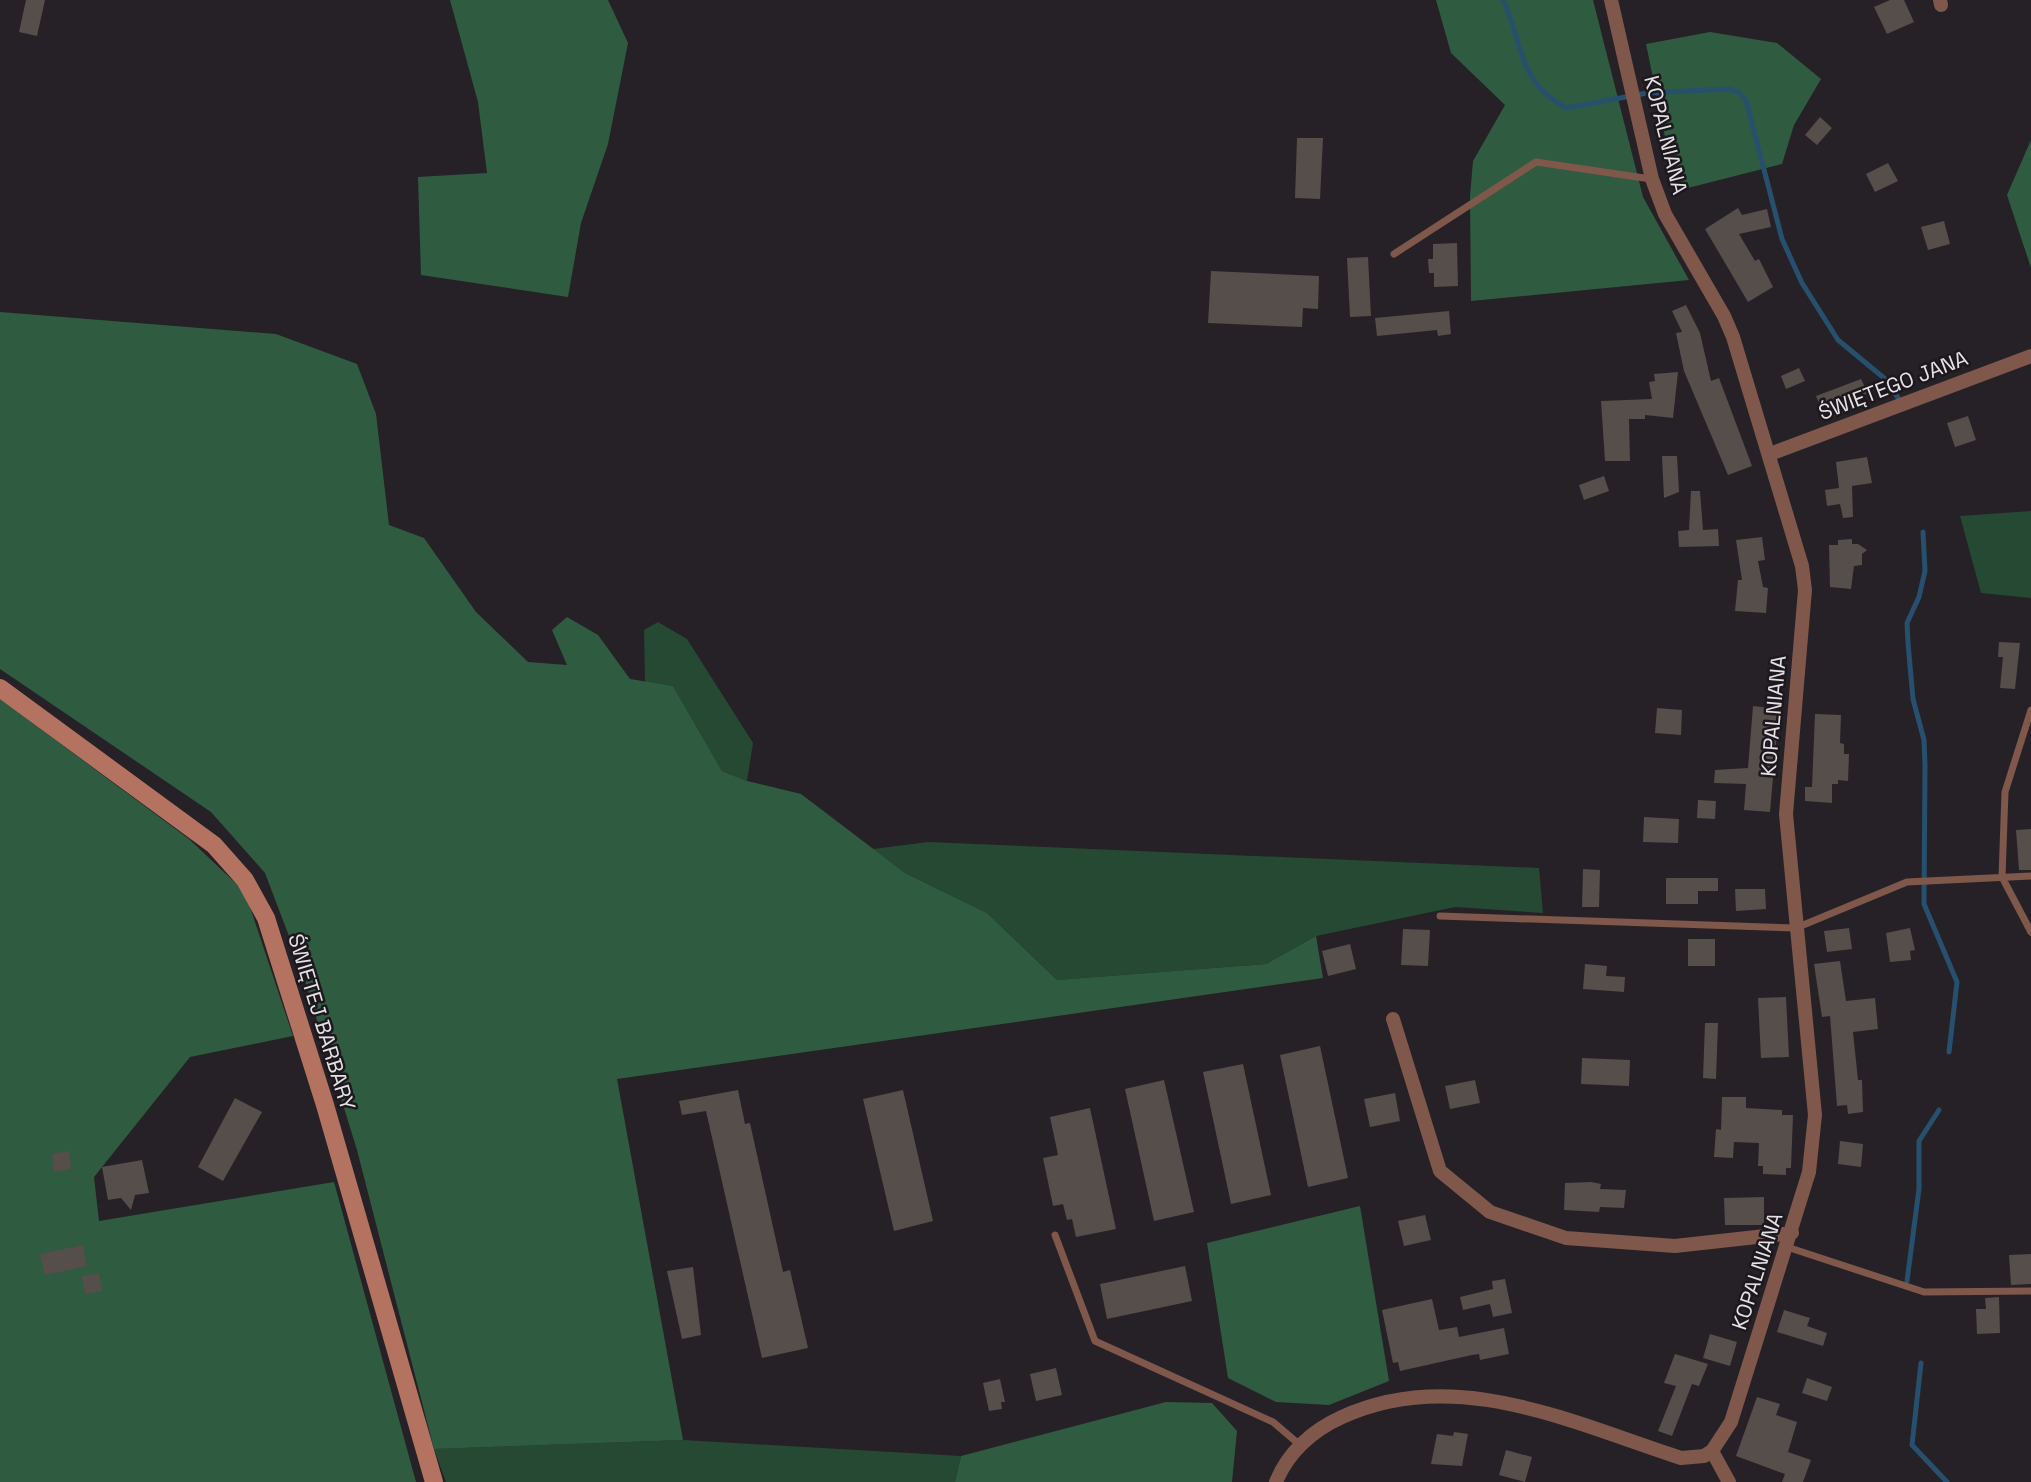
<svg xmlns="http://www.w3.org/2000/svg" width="2031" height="1482" font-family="'Space Grotesk',sans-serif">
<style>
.green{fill:#264933}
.forest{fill:#2f5c40}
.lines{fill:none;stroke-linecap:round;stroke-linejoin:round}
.stream{stroke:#27506e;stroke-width:5}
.building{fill:#554e4a}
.lane{stroke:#7f574b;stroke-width:7}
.street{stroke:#7f574b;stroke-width:14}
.secondary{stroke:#b47360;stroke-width:18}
.labels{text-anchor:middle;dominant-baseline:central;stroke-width:5;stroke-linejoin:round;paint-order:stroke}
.street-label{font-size:21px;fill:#e5e2e5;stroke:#1d181d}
</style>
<rect width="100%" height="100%" fill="#262126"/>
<path class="green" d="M 2031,511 L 2031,598 L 1981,593 L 1960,516 Z
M 658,622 L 687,639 L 753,743 L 747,781 L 722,771 L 673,686 L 645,682 L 644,630 Z
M 928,842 L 1539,868 L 1543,913 L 1455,907 L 1316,936 L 1266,964 L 1057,980 L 987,913 L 905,873 L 873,849 Z
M 683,1440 L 961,1456 L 955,1482 L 446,1482 L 434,1449 Z"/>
<path class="forest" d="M 450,0 L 608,0 L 628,43 L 608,144 L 581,223 L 568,297 L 421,275 L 418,177 L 487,173 L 478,102 Z
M 1436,0 L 1593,0 L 1643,197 L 1689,280 L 1471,301 L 1470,196 L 1473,161 L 1505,105 L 1451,53 Z
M 1710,32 L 1777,43 L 1821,79 L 1794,125 L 1782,164 L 1680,190 L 1669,156 L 1646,44 Z
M 2031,140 L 2031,268 L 2007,195 Z
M 0,312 L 276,334 L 357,364 L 376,414 L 389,525 L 424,538 L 476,612 L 528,662 L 567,665 L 552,630 L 567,617 L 598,635 L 630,679 L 673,686 L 722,771 L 747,781 L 801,794 L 905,873 L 987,913 L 1057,980 L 1266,964 L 1316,936 L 1323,978 L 617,1079 L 683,1440 L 434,1449 L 357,1150 L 300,965 L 265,873 L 211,812 L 0,669 Z
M 0,699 L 189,839 L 245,892 L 293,1036 L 190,1057 L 94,1177 L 99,1221 L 334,1182 L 416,1482 L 0,1482 Z
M 1360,1206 L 1389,1381 L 1329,1405 L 1276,1402 L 1228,1378 L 1207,1243 Z
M 1166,1402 L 1212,1403 L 1237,1431 L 1232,1482 L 955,1482 L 961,1456 Z"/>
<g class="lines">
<path class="stream" d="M 1503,0 C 1524,45 1516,80 1566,108 L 1647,93 L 1728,89 L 1738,92 L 1746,100 L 1782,239 L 1802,283 L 1838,340 L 1884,378 L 1901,402
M 1923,532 L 1925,571 L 1919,597 L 1907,623 L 1908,643 L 1913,699 L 1924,740 L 1925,765 L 1924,904 L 1957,982 L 1949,1052
M 1907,1281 L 1919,1189 L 1919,1141 L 1939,1110
M 1921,1363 L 1912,1445 L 1947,1482"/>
</g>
<path class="building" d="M 26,0 L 45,0 L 37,36 L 19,32 Z
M 1890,0 L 1904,0 L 1914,22 L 1887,34 L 1874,7 Z
M 1820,117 L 1832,128 L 1817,145 L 1805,135 Z
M 1297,138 L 1323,138 L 1320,199 L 1295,198 Z
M 1888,163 L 1898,181 L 1875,192 L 1866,174 Z
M 1738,208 L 1742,215 L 1767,209 L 1771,227 L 1739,234 L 1755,261 L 1759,259 L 1773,287 L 1748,302 L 1705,229 Z
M 1944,221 L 1950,244 L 1928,250 L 1921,227 Z
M 1457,243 L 1458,286 L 1434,287 L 1434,273 L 1429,273 L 1428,259 L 1433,259 L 1433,244 Z
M 1368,257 L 1371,316 L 1350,317 L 1347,258 Z
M 1211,271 L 1319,276 L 1318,309 L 1303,308 L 1302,327 L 1208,323 Z
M 1686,305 L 1700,333 L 1711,381 L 1719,378 L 1752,466 L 1728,475 L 1684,371 L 1676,333 L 1682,332 L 1672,311 Z
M 1449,311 L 1451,334 L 1438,336 L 1437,330 L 1377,336 L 1375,318 Z
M 1799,368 L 1805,381 L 1786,389 L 1781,376 Z
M 1678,372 L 1673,418 L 1645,415 L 1645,419 L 1629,419 L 1630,461 L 1605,461 L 1601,401 L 1652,399 L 1649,382 L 1655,381 L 1654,374 Z
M 1861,379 L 1868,393 L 1850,401 L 1853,409 L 1830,418 L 1826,406 L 1821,408 L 1816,396 Z
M 1968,416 L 1976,440 L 1955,447 L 1947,423 Z
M 1662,456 L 1677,456 L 1679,492 L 1664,498 Z
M 1867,457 L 1872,483 L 1852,486 L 1853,517 L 1843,518 L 1840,504 L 1827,506 L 1825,490 L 1839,488 L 1836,462 Z
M 1604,476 L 1609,491 L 1584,500 L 1579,485 Z
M 1691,491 L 1700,491 L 1703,530 L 1718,529 L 1719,546 L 1679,547 L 1678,531 L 1689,530 Z
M 1762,537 L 1765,560 L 1758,561 L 1763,587 L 1768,588 L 1766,613 L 1735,611 L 1738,580 L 1742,580 L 1736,540 Z
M 1852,539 L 1852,544 L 1858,544 L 1867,550 L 1862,554 L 1862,565 L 1854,566 L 1851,589 L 1830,587 L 1829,545 L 1838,545 L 1838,540 Z
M 1999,642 L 2020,643 L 2015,689 L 2000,688 L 2003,657 L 1998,657 Z
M 1753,706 L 1779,709 L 1770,812 L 1744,810 L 1746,784 L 1714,783 L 1715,770 L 1748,768 Z
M 1657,708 L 1682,710 L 1681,735 L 1655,733 Z
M 1815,714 L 1841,715 L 1840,743 L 1844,744 L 1844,754 L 1849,754 L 1848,781 L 1838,780 L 1838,784 L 1832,784 L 1832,803 L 1805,801 L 1805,787 L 1812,787 Z
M 1698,800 L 1716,801 L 1715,819 L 1697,818 Z
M 1644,817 L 1679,819 L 1678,843 L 1643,842 Z
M 2031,829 L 2031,870 L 2019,870 L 2016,830 Z
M 1583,869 L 1600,870 L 1599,907 L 1582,907 Z
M 1666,878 L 1718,878 L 1718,891 L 1698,891 L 1698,904 L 1666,904 Z
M 1735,889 L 1765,889 L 1766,909 L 1736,911 Z
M 1849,928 L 1852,949 L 1827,952 L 1824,931 Z
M 1910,928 L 1915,950 L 1910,951 L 1911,960 L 1890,962 L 1886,933 Z
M 1403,929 L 1430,930 L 1428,966 L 1401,965 Z
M 1688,939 L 1715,939 L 1715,966 L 1688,966 Z
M 1350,944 L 1356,969 L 1328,976 L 1322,951 Z
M 1840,961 L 1846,1001 L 1875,998 L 1878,1029 L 1853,1032 L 1858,1080 L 1862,1080 L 1863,1112 L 1848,1114 L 1847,1105 L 1837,1106 L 1830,1016 L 1822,1017 L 1814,964 Z
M 1585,964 L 1607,966 L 1606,976 L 1625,977 L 1624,992 L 1583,989 Z
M 1786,997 L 1789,1057 L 1761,1058 L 1758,998 Z
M 1705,1023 L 1718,1023 L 1716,1079 L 1703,1078 Z
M 1320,1046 L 1348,1178 L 1308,1187 L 1280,1055 Z
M 1582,1058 L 1630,1060 L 1629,1086 L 1581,1084 Z
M 1243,1064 L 1271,1195 L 1231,1204 L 1203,1072 Z
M 1164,1080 L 1194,1212 L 1154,1221 L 1125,1089 Z
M 1475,1080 L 1480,1103 L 1450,1109 L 1445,1086 Z
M 738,1090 L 745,1124 L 750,1123 L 783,1272 L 790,1270 L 808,1348 L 762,1358 L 706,1111 L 682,1115 L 679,1101 Z
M 903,1090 L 933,1221 L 894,1231 L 863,1099 Z
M 1395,1093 L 1400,1121 L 1370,1127 L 1364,1099 Z
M 1722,1097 L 1746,1097 L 1746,1108 L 1782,1110 L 1782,1115 L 1793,1115 L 1791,1168 L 1786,1168 L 1786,1175 L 1763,1174 L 1763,1166 L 1758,1166 L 1759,1143 L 1734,1142 L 1733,1158 L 1714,1157 L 1716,1129 L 1721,1130 Z
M 235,1098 L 262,1112 L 223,1181 L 198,1167 Z
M 1090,1108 L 1116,1229 L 1076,1237 L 1072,1219 L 1067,1220 L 1063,1204 L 1053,1206 L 1043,1158 L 1058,1155 L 1050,1117 Z
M 1840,1141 L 1863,1144 L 1861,1167 L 1838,1164 Z
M 69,1151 L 71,1169 L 54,1172 L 52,1154 Z
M 142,1160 L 149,1193 L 135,1195 L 131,1210 L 121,1198 L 108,1200 L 102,1167 Z
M 1591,1182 L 1601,1184 L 1600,1189 L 1626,1190 L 1624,1208 L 1600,1207 L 1599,1212 L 1564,1210 L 1565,1183 Z
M 1764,1197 L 1764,1225 L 1725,1225 L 1724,1198 Z
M 1425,1215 L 1431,1240 L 1404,1246 L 1398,1221 Z
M 83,1245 L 87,1266 L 45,1275 L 40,1254 Z
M 2031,1254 L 2031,1284 L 2011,1285 L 2009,1255 Z
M 1185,1266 L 1192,1301 L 1107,1319 L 1100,1284 Z
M 693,1267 L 701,1335 L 682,1339 L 667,1271 Z
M 99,1273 L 102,1291 L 85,1294 L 82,1276 Z
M 1505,1279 L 1512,1313 L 1493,1317 L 1490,1304 L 1463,1310 L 1460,1297 L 1493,1289 L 1492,1281 Z
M 1999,1297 L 2000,1333 L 1977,1334 L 1976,1309 L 1986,1309 L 1985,1298 Z
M 1432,1299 L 1439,1330 L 1457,1327 L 1459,1337 L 1504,1328 L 1509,1354 L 1480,1360 L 1479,1354 L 1472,1355 L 1400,1371 L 1398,1362 L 1393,1363 L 1382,1310 Z
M 1784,1310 L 1810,1318 L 1807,1326 L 1827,1333 L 1823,1346 L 1777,1332 Z
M 1710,1334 L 1737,1342 L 1730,1366 L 1703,1358 Z
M 1675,1354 L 1708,1364 L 1699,1386 L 1692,1384 L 1672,1436 L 1658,1431 L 1676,1386 L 1664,1383 Z
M 1056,1368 L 1062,1395 L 1036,1401 L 1030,1374 Z
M 1807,1378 L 1832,1387 L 1827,1401 L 1802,1393 Z
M 1000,1379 L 1005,1402 L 1001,1402 L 1002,1409 L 989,1411 L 983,1383 Z
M 1757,1397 L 1780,1404 L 1776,1415 L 1797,1422 L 1788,1452 L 1811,1460 L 1803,1482 L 1782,1482 L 1785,1474 L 1736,1456 Z
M 1454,1432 L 1468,1434 L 1462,1466 L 1431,1464 L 1437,1434 L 1453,1436 Z
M 1506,1450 L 1532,1457 L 1525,1482 L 1499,1475 Z"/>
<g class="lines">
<path class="lane" d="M 1394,254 L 1536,162 L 1651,179
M 2031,710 L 2005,792 L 2002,877 L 2031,932
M 1440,916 L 1796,928 L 1907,882 L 2031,876
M 1055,1235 L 1095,1341 L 1273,1422 L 1300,1445
M 1787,1247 L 1924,1292 L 2031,1291"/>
<path class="street" d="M 1611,0 L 1652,179 L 1665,214 L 1724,316 L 1733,337 L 1802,566 L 1805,590 L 1786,814 L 1815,1115 L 1809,1172 L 1731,1422 L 1712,1451
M 1940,0 L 1941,5
M 1770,454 L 2031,356
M 1393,1019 L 1440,1171 L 1490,1212 L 1566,1238 L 1675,1246 L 1792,1233
M 1712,1451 L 1729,1482
M 1276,1482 C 1288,1452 1313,1430 1342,1417 C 1456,1365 1572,1423 1681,1458 L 1704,1456 L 1712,1451"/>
<path class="secondary" d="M 0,688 L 214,845 L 245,880 L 266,918 L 325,1105 L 434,1482"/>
</g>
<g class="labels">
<g class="street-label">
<text transform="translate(1666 135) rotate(76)">KOPALNIANA</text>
<text transform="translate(1893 385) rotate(-21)">ŚWIĘTEGO JANA</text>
<text transform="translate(1773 716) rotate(-85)">KOPALNIANA</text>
<text transform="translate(322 1022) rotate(73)">ŚWIĘTEJ BARBARY</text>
<text transform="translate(1757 1271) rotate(-72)">KOPALNIANA</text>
</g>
</g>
</svg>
